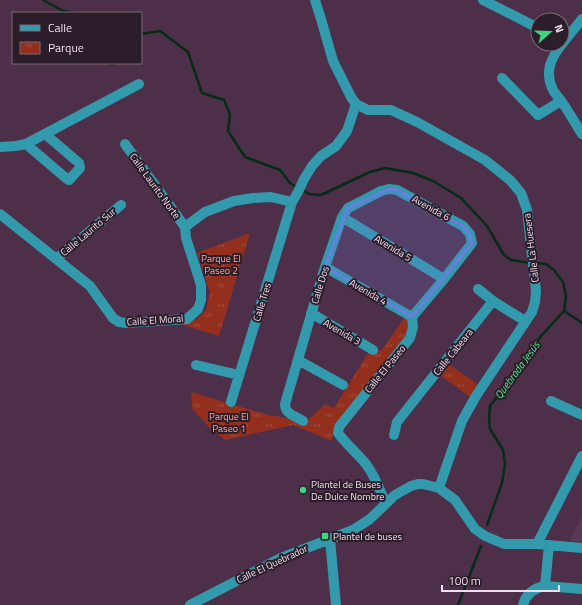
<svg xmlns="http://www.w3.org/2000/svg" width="582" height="605" font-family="'Titillium Web',sans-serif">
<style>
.built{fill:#5b3756}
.park{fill:url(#park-tufts)}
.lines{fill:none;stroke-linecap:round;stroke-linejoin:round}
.stream{stroke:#052c15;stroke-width:2.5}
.minor{stroke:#3399ad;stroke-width:10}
.marked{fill:#6780df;fill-opacity:0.2;stroke:#6780df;stroke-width:3;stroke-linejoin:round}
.poi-dot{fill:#3dd77d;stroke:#2b1d29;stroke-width:1.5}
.labels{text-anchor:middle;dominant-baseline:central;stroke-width:4;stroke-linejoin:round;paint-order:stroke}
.street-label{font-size:10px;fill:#f1dded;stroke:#2b1d29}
.park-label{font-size:10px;fill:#ffa693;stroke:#2b1d29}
.poi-label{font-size:10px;fill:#f1dded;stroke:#2b1d29;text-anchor:start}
.water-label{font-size:11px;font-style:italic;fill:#4ce589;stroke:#2b1d29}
</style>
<defs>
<pattern id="park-tufts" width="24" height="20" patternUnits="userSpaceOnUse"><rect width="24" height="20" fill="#932f1c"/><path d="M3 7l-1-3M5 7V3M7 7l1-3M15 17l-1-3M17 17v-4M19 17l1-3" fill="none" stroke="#a34d3d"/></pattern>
</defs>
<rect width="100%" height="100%" fill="#4e2f49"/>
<path class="built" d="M 582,516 L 582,542 L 570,541 Z"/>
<path class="park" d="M 250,233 L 219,336 L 180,324 L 197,319 L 206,310 L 210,292 L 197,253 Z
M 404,318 L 408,321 L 409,333 L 333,430 L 332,441 L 293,425 L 225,440 L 208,426 L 192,408 L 191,392 L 268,415 L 287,418 L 302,426 L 325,404 L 334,408 L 373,345 L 381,351 Z
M 449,364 L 477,384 L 470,397 L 440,375 Z"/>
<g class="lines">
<path class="stream" d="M 43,0 L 63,11 L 76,13
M 141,34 L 160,31 L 188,52 L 202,93 L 224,100 L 230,114 L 228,131 L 245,157 L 280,170 L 290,183 L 296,187
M 109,63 L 112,64 L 115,63
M 301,189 L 309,194 L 321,195 L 370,172 L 385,168 L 413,173 L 433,181 L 461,198 L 487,226 L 504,255 L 511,260 L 530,263
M 535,263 L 546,264 L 554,270 L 563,282 L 566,296 L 564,311
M 564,311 L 582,323
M 487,525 L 502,483 L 505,464 L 503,450 L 490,429 L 489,418 L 490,406 L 524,363 L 541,336 L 564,311
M 458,605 L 481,546"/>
<path class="minor" d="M 315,0 L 321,19 L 333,61 L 351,97 L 356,104 L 368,110 L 391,110 L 417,122 L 485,160 L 510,180 L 521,193 L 527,210 L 536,291 L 535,302 L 532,312 L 476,396 L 462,421 L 439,488
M 483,0 L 538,28
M 562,44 C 551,58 544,72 553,90 C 555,94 559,98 562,102 C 569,112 575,123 582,134
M 562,44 L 582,19
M 502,78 L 538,115 L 561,101
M 26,144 L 67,179 L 69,180 L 80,168 L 79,163 L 45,134
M 125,144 L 185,227
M 0,147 L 16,146 L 26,144 L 139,84
M 0,214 L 90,286 L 113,318 L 119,322 L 126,323 L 187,319 L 198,309 L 201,300 L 201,285 L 186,238 L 185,227 L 205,212 L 234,201 L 253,198 L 271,197 L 292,202 L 298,192 L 304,179 L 312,166 L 321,156 L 336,146 L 347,131 L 356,104
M 342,217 L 444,279
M 56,259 L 121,205
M 325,267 L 412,317
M 478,289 L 493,301
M 311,313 L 373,350
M 298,360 L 343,385
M 196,365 L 239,375
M 551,401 L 582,415
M 231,402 L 292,202
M 303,421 C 295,416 285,414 285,404 L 325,267 L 342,217 L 348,208 L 358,203 L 381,191 L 389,189 L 397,190 L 463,226 L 470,234 L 472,243 L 444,279 L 412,317 L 413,327 L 410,338 L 339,427 L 338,433 C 346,444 357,453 366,464 C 375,476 380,490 386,504
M 394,435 L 397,422 L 493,301 L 525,321
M 330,539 L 336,605
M 537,544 L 582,456
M 545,586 L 582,589
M 190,605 L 281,558 L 353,530 L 370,519 L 395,495 L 411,486 L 418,484 L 423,484 L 439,488 L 455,500 L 475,529 L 485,536 L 504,544 L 537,544 L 582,548
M 523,605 C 526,594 534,588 545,586 L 549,545"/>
</g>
<path class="marked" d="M 389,189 L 397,190 L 463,226 L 470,234 L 472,243 L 412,317 L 325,267 L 348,208 Z"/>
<g class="poi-dot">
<circle cx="303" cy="490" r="4"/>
<rect x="321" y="532" width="8" height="8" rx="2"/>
</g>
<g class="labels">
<g class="street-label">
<text transform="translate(155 186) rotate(54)">Calle Laurito Norte</text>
<text transform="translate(431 208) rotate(29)">Avenida 6</text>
<text transform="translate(88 232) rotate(-40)">Calle Laurito Sur</text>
<text transform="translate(393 248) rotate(31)">Avenida 5</text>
<text transform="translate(531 248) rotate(-97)">Calle La Huesera</text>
<text transform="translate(320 285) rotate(-73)">Calle Dos</text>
<text transform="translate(368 292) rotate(30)">Avenida 4</text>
<text transform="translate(262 302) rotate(-73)">Calle Tres</text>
<text transform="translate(155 320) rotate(-4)">Calle El Moral</text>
<text transform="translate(342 332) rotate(30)">Avenida 3</text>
<text transform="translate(453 352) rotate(-51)">Calle Cabeara</text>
<text transform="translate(385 369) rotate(-51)">Calle El Paseo</text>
<text transform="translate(272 564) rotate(-25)">Calle El Quebrador</text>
</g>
<g class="park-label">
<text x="221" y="258">Parque El<tspan x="221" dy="12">Paseo 2</tspan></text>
<text x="229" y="416">Parque El<tspan x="229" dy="12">Paseo 1</tspan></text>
</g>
<g class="poi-label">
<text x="311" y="484">Plantel de Buses<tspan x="311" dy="12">De Dulce Nombre</tspan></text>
<text x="333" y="536">Plantel de buses</text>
</g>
<g class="water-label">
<text transform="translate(517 370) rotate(-54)">Quebrada Jesús</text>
</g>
</g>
<rect x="12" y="12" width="130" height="52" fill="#2b1d29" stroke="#7a6a77"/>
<rect x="20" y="25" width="20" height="6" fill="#3399ad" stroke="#7a6a77"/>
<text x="48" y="32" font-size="12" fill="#f1dded">Calle</text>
<rect x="20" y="42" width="20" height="12" fill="url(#park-tufts)" stroke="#7a6a77"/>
<text x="48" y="52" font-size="12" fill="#f1dded">Parque</text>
<g transform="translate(550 32) rotate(70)"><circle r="19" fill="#2b1d29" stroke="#7a6a77"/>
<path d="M0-3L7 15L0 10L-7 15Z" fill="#3dd77d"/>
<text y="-6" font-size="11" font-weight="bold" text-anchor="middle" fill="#f1dded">N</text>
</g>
<path d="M442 585v6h117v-6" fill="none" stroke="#f1dded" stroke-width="2"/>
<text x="448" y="585" font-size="12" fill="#f1dded" stroke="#2b1d29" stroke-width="3" paint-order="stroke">100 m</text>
</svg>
